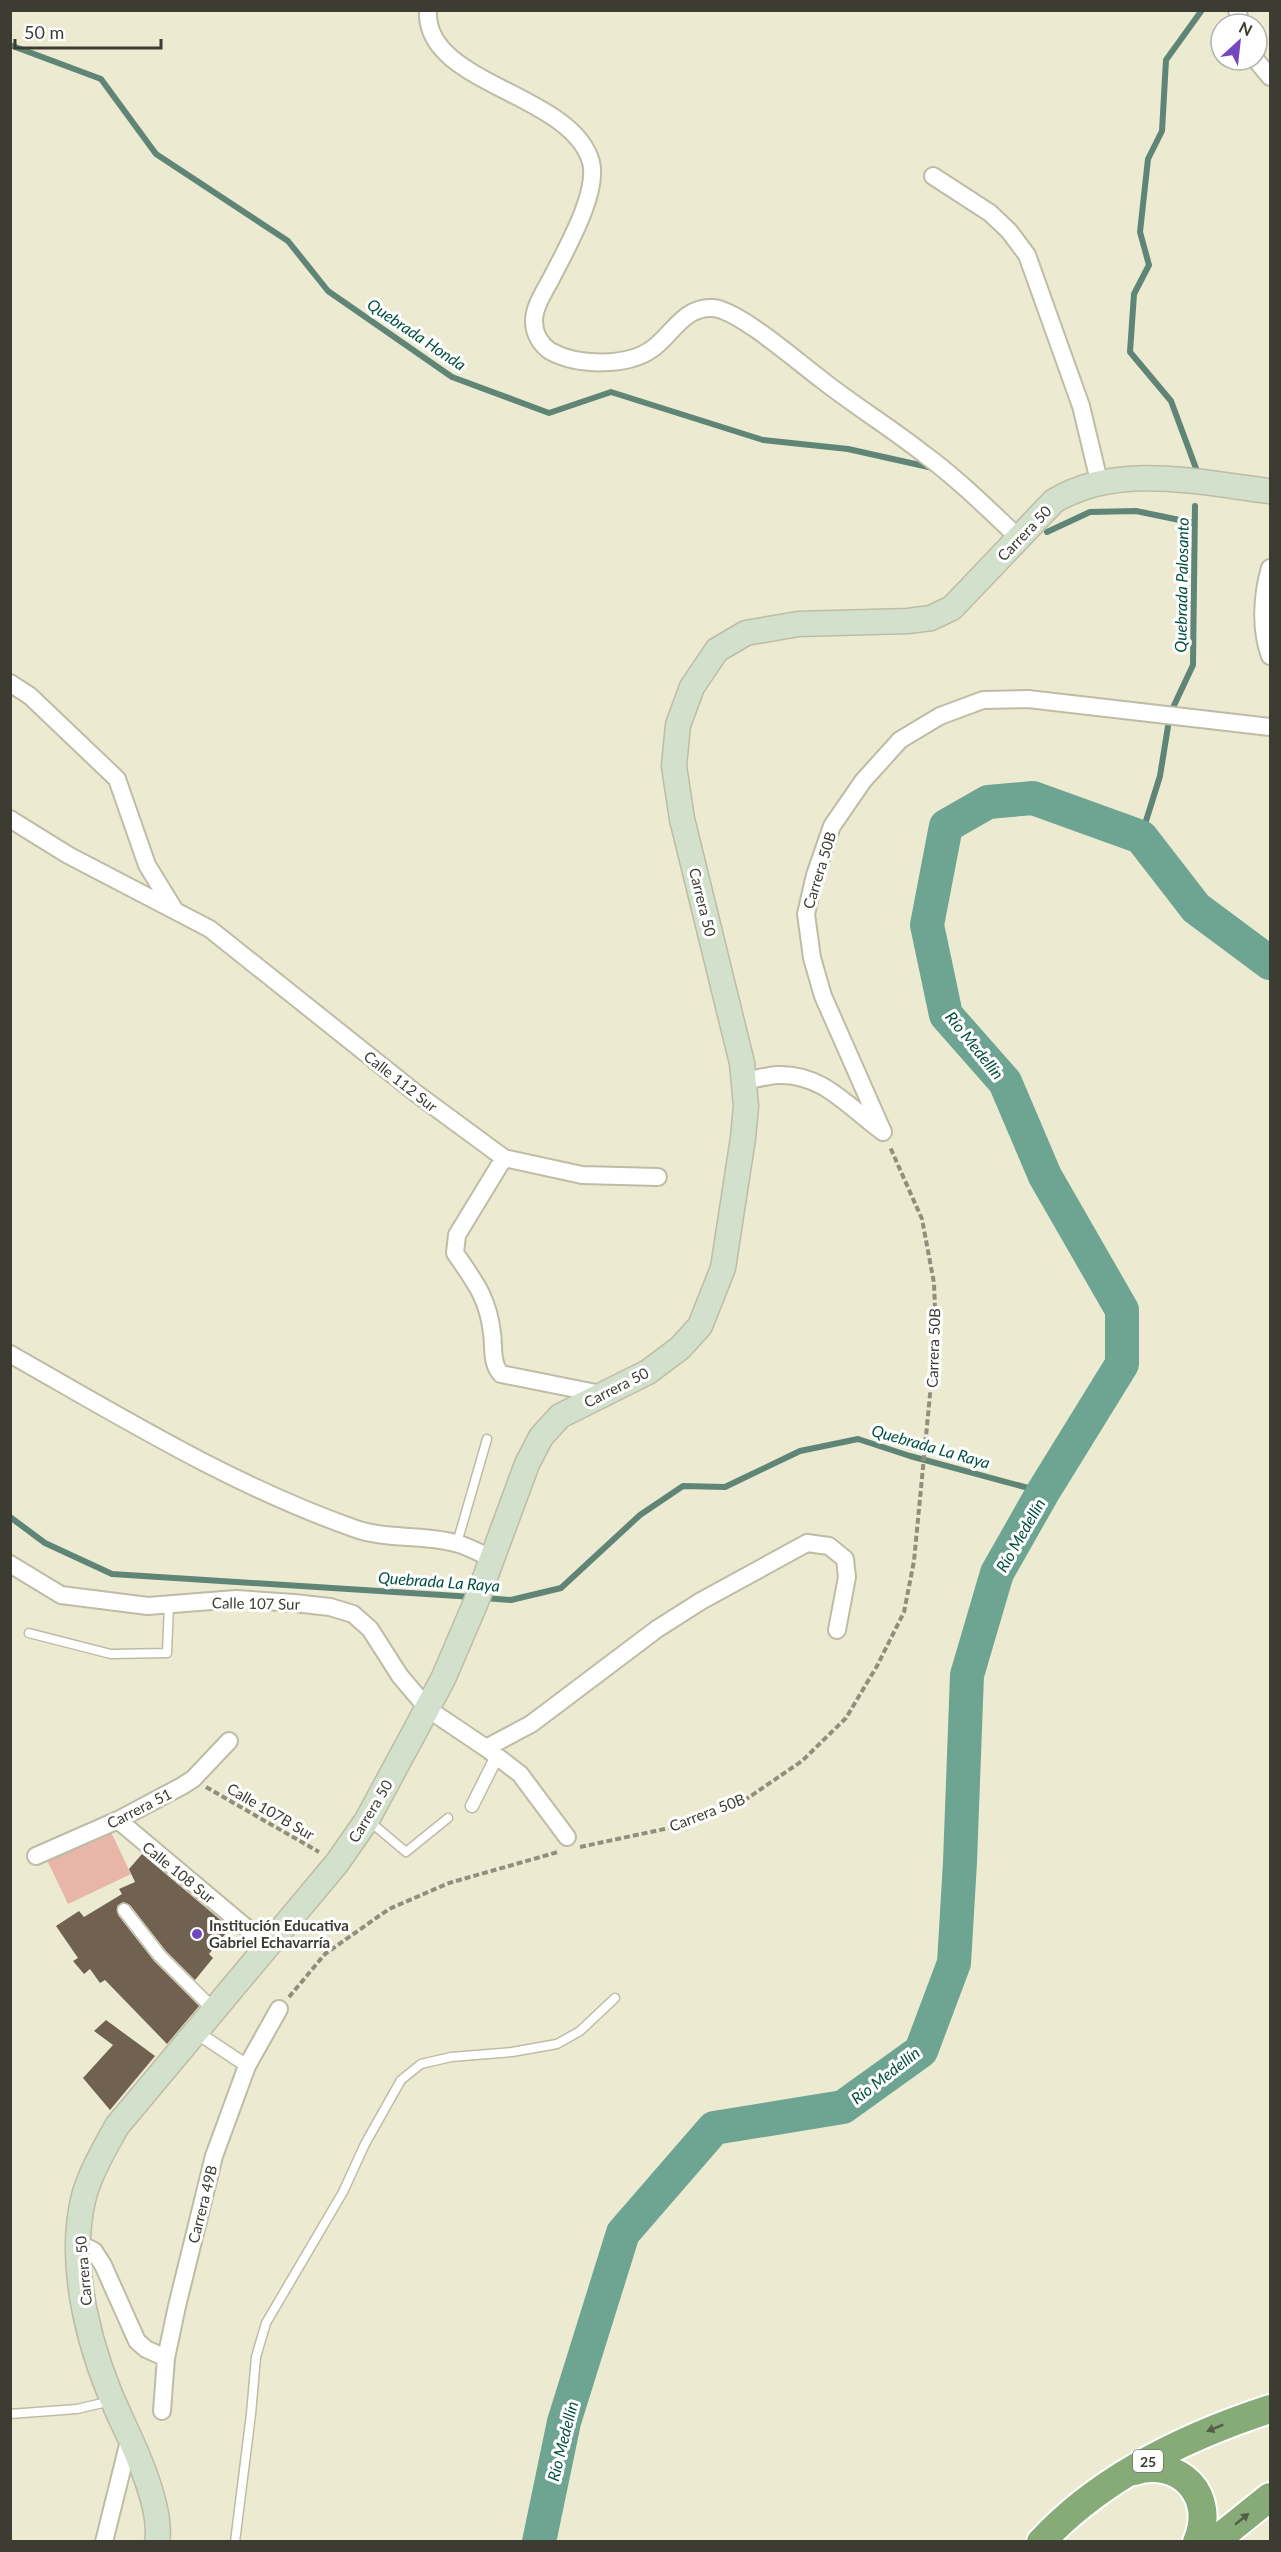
<svg xmlns="http://www.w3.org/2000/svg" width="1281" height="2552" font-family="Lato,sans-serif">
<style>
.green{fill:#e8b6a8}
.lines{fill:none;stroke-linecap:round;stroke-linejoin:round}
.stream{stroke:#5f8576;stroke-width:6}
.river{stroke:#6ea492;stroke-width:34}
.building{fill:#706150}
.service-casing{stroke:#bebca5;stroke-width:11}
.pedestrian-casing{stroke:#bebca5;stroke-width:15}
.minor-casing{stroke:#bebca5;stroke-width:20}
.secondary-casing{stroke:#bebca5;stroke-width:27}
.trunk-casing{stroke:#fff;stroke-width:32}
.path{stroke:#908f7e;stroke-width:4;stroke-dasharray:6 3;stroke-linecap:butt}
.service{stroke:#fff;stroke-width:8}
.pedestrian{stroke:#fff;stroke-width:12}
.minor{stroke:#fff;stroke-width:16}
.secondary{stroke:#d2e0cc;stroke-width:24}
.trunk{stroke:#86ab77;stroke-width:28}
.oneway{fill:#535d47}
.poi-dot{fill:#7347c0;stroke:#fff;stroke-width:2}
.labels{text-anchor:middle;dominant-baseline:central;stroke-width:6;stroke-linejoin:round;paint-order:stroke}
.shield{fill:#fff;stroke:#777670;stroke-width:1.5}
.shield-label{font-size:14px;font-weight:bold;fill:#3d3c33}
.street-label{font-size:15px;fill:#3d3c33;stroke:#fff}
.poi-label{font-size:15px;font-weight:bold;fill:#3d3c33;stroke:#fff;text-anchor:start}
.water-label{font-size:16px;font-style:italic;fill:#02503e;stroke:#fff}
</style>
<rect width="100%" height="100%" fill="#ecebd2"/>
<path class="green" d="M 110,1830 L 131,1874 L 68,1904 L 47,1860 Z"/>
<g class="lines">
<path class="stream" d="M 10,45 L 101,79 L 156,154 L 288,241 L 328,291 L 452,377 L 549,413 L 611,392 L 763,440 L 848,449 L 933,468
M 1197,471 L 1171,401 L 1130,352 L 1134,294 L 1149,265 L 1140,232 L 1148,159 L 1162,131 L 1166,60 L 1202,10
M 1047,532 L 1090,512 L 1136,511 L 1194,523
M 1141,837 L 1160,776 L 1170,714 L 1193,665 L 1195,506
M 10,1517 L 45,1543 L 112,1574 L 473,1597
M 484,1598 L 511,1600 L 561,1588 L 640,1515 L 683,1486 L 725,1487 L 800,1451 L 858,1439 L 910,1456 L 1043,1492"/>
<path class="river" d="M 539,2542 L 564,2422 L 623,2233 L 714,2128 L 843,2107 L 921,2051 L 954,1963 L 960,1862 L 967,1675 L 997,1573 L 1043,1492 L 1122,1364 L 1122,1310 L 1045,1176 L 1005,1082 L 946,1015 L 927,925 L 946,826 L 988,802 L 1033,798 L 1141,837 L 1196,908 L 1270,963"/>
</g>
<path class="building" d="M 142,1854 L 230,1928 L 209,1954 L 213,1958 L 195,1980 L 166,1951 L 130,1905 L 123,1902 L 117,1906 L 118,1915 L 154,1961 L 199,2006 L 167,2044 L 105,1980 L 100,1983 L 90,1969 L 84,1974 L 73,1961 L 78,1958 L 56,1926 L 79,1911 L 84,1917 L 122,1894 L 119,1889 L 135,1882 L 129,1869 Z
M 106,2020 L 155,2056 L 110,2110 L 83,2078 L 113,2045 L 94,2031 Z"/>
<g class="lines">
<g class="service-casing">
<path id="service" d="M 457,1543 L 487,1439
M 29,1633 L 111,1654 L 167,1653 L 169,1605
M 368,1820 L 406,1852 L 448,1818
M 10,2414 L 77,2409 L 111,2401
M 235,2542 L 251,2414 L 256,2357 L 266,2323 L 343,2192 L 365,2144 L 401,2080 L 421,2064 L 451,2057 L 512,2052 L 557,2044 L 580,2031 L 615,1998"/>
</g>
<g class="pedestrian-casing">
<path id="pedestrian" d="M 472,1806 L 497,1756
M 124,1910 L 160,1956 L 215,2011
M 196,2032 L 247,2066"/>
</g>
<g class="minor-casing">
<path id="minor" d="M 428,10 C 423,85 571,92 591,162 C 599,193 565,251 551,279 C 544,292 534,307 534,321 C 534,333 540,344 550,351 C 577,366 627,367 652,349 C 672,335 684,306 713,308 C 739,310 799,363 822,380 C 855,406 891,428 924,454 C 958,479 988,509 1019,538
M 1237,10 L 1241,24
M 1256,60 L 1270,77
M 933,176 L 990,213 L 1009,231 L 1027,255 L 1081,406 L 1099,481
M 1270,568 C 1262,595 1260,629 1270,656
M 10,683 L 30,696 L 117,779 L 147,865 L 174,909
M 10,819 L 68,855 L 210,929 L 417,1094 L 504,1158 L 457,1235 L 455,1253 C 475,1282 488,1298 492,1333 C 494,1346 491,1364 501,1374 L 601,1394
M 744,1081 C 755,1079 766,1076 777,1075 C 823,1073 848,1107 883,1132
M 883,1132 L 823,996 L 812,958 L 806,914 L 815,875 L 832,826 L 863,781 L 900,740 L 940,716 L 983,700 L 1028,699 L 1270,727
M 504,1158 L 582,1175 L 658,1177
M 10,1354 C 123,1418 233,1486 356,1529 C 388,1540 422,1534 455,1543 C 468,1546 480,1553 492,1559
M 10,1564 L 61,1595 L 148,1606 L 236,1599 L 294,1603 L 330,1607 L 353,1614 L 370,1629 L 400,1676 L 428,1709 L 486,1748 L 520,1774 L 567,1837
M 486,1748 L 531,1724 L 657,1629 L 701,1601 L 807,1543 L 829,1546 L 845,1559 L 847,1577 L 837,1630
M 118,1820 L 268,1946
M 36,1856 L 118,1820 L 182,1786 L 193,1779 L 229,1741
M 78,2243 L 94,2251 L 103,2265 L 137,2341 L 146,2349 L 166,2358
M 162,2411 L 166,2358 L 177,2306 L 214,2156 L 247,2066 L 279,2009
M 104,2542 L 130,2437"/>
</g>
<g class="secondary-casing">
<path id="secondary" d="M 157,2542 C 163,2510 136,2450 122,2421 C 91,2356 66,2267 84,2196 C 91,2171 105,2148 117,2126 L 337,1863 L 367,1820 L 443,1679 L 476,1602 L 527,1464 L 541,1437 L 560,1416 L 648,1372 L 680,1348 L 700,1326 L 723,1268 L 743,1138 L 746,1106 L 742,1063 L 682,819 L 674,766 L 678,725 L 692,687 L 717,650 L 746,633 L 798,624 L 908,621 L 931,618 L 952,608 L 1054,501 C 1119,462 1200,483 1270,491"/>
</g>
<g class="trunk-casing">
<path id="trunk" d="M 1134,2471 C 1180,2457 1217,2496 1197,2542
M 1041,2542 C 1102,2476 1187,2436 1270,2409
M 1214,2542 L 1270,2497"/>
</g>
<path class="path" d="M 206,1787 L 319,1852
M 580,1847 L 674,1827 L 742,1802 L 802,1761 L 846,1718 L 877,1666 L 904,1612 L 914,1561 L 936,1332 L 934,1283 L 922,1219 L 890,1147
M 289,1997 L 325,1954 L 389,1909 L 449,1883 L 558,1852"/>
<use href="#service" class="service"/>
<use href="#pedestrian" class="pedestrian"/>
<use href="#minor" class="minor"/>
<use href="#secondary" class="secondary"/>
<use href="#trunk" class="trunk"/>
</g>
<defs><path id="oneway-solid" d="M-6-.8H1V-3.2L6.5 0L1 3.2V.8H-6Z" transform="scale(1.5)"/></defs>
<g class="oneway">
<use href="#oneway-solid" transform="translate(1215 2428) rotate(158)"/>
<use href="#oneway-solid" transform="translate(1242 2519) rotate(-39)"/>
</g>
<circle class="poi-dot" cx="197" cy="1934" r="6"/>
<g class="labels">
<rect class="shield" x="1133" y="2450" width="30" height="22" rx="4.5"/>
<g class="shield-label">
<text x="1148" y="2461">25</text>
</g>
<g class="street-label">
<text transform="translate(1024 533) rotate(-46)">Carrera 50</text>
<text transform="translate(819 870) rotate(-73)">Carrera 50B</text>
<text transform="translate(703 902) rotate(76)">Carrera 50</text>
<text transform="translate(401 1081) rotate(38)">Calle 112 Sur</text>
<text transform="translate(933 1348) rotate(-88)">Carrera 50B</text>
<text transform="translate(616 1387) rotate(-27)">Carrera 50</text>
<text transform="translate(256 1603) rotate(1)">Calle 107 Sur</text>
<text transform="translate(139 1808) rotate(-27)">Carrera 51</text>
<text transform="translate(271 1811) rotate(30)">Calle 107B Sur</text>
<text transform="translate(370 1811) rotate(-59)">Carrera 50</text>
<text transform="translate(707 1812) rotate(-21)">Carrera 50B</text>
<text transform="translate(179 1872) rotate(39)">Calle 108 Sur</text>
<text transform="translate(202 2204) rotate(-76)">Carrera 49B</text>
<text transform="translate(83 2271) rotate(-95)">Carrera 50</text>
</g>
<g class="poi-label">
<text x="209" y="1925">Institución Educativa<tspan x="209" dy="17">Gabriel Echavarría</tspan></text>
</g>
<g class="water-label">
<text transform="translate(417 334) rotate(34)">Quebrada Honda</text>
<text transform="translate(1181 585) rotate(-89)">Quebrada Palosanto</text>
<text transform="translate(975 1045) rotate(51)">Río Medellín</text>
<text transform="translate(931 1446) rotate(16)">Quebrada La Raya</text>
<text transform="translate(1020 1535) rotate(-60)">Río Medellín</text>
<text transform="translate(439 1581) rotate(4)">Quebrada La Raya</text>
<text transform="translate(885 2075) rotate(-38)">Río Medellín</text>
<text transform="translate(562 2441) rotate(-76)">Río Medellín</text>
</g>
</g>
<rect width="1281" height="2552" fill="none" stroke="#3d3c33" stroke-width="24"/>
<g transform="translate(1239 42) rotate(27)"><circle r="28" fill="#ffffff" stroke="#b1b1ad" stroke-width="1.5"/>
<path d="M0-4.5L10 22L0 15L-10 22Z" fill="#7347c0"/>
<text y="-9" font-size="16" font-weight="bold" text-anchor="middle" fill="#3d3c33">N</text>
</g>
<path d="M15 39v9h146v-9" fill="none" stroke="#3d3c33" stroke-width="3"/>
<text x="24" y="39" font-size="18" fill="#3d3c33" stroke="#ffffff" stroke-width="4.5" paint-order="stroke">50 m</text>
</svg>
